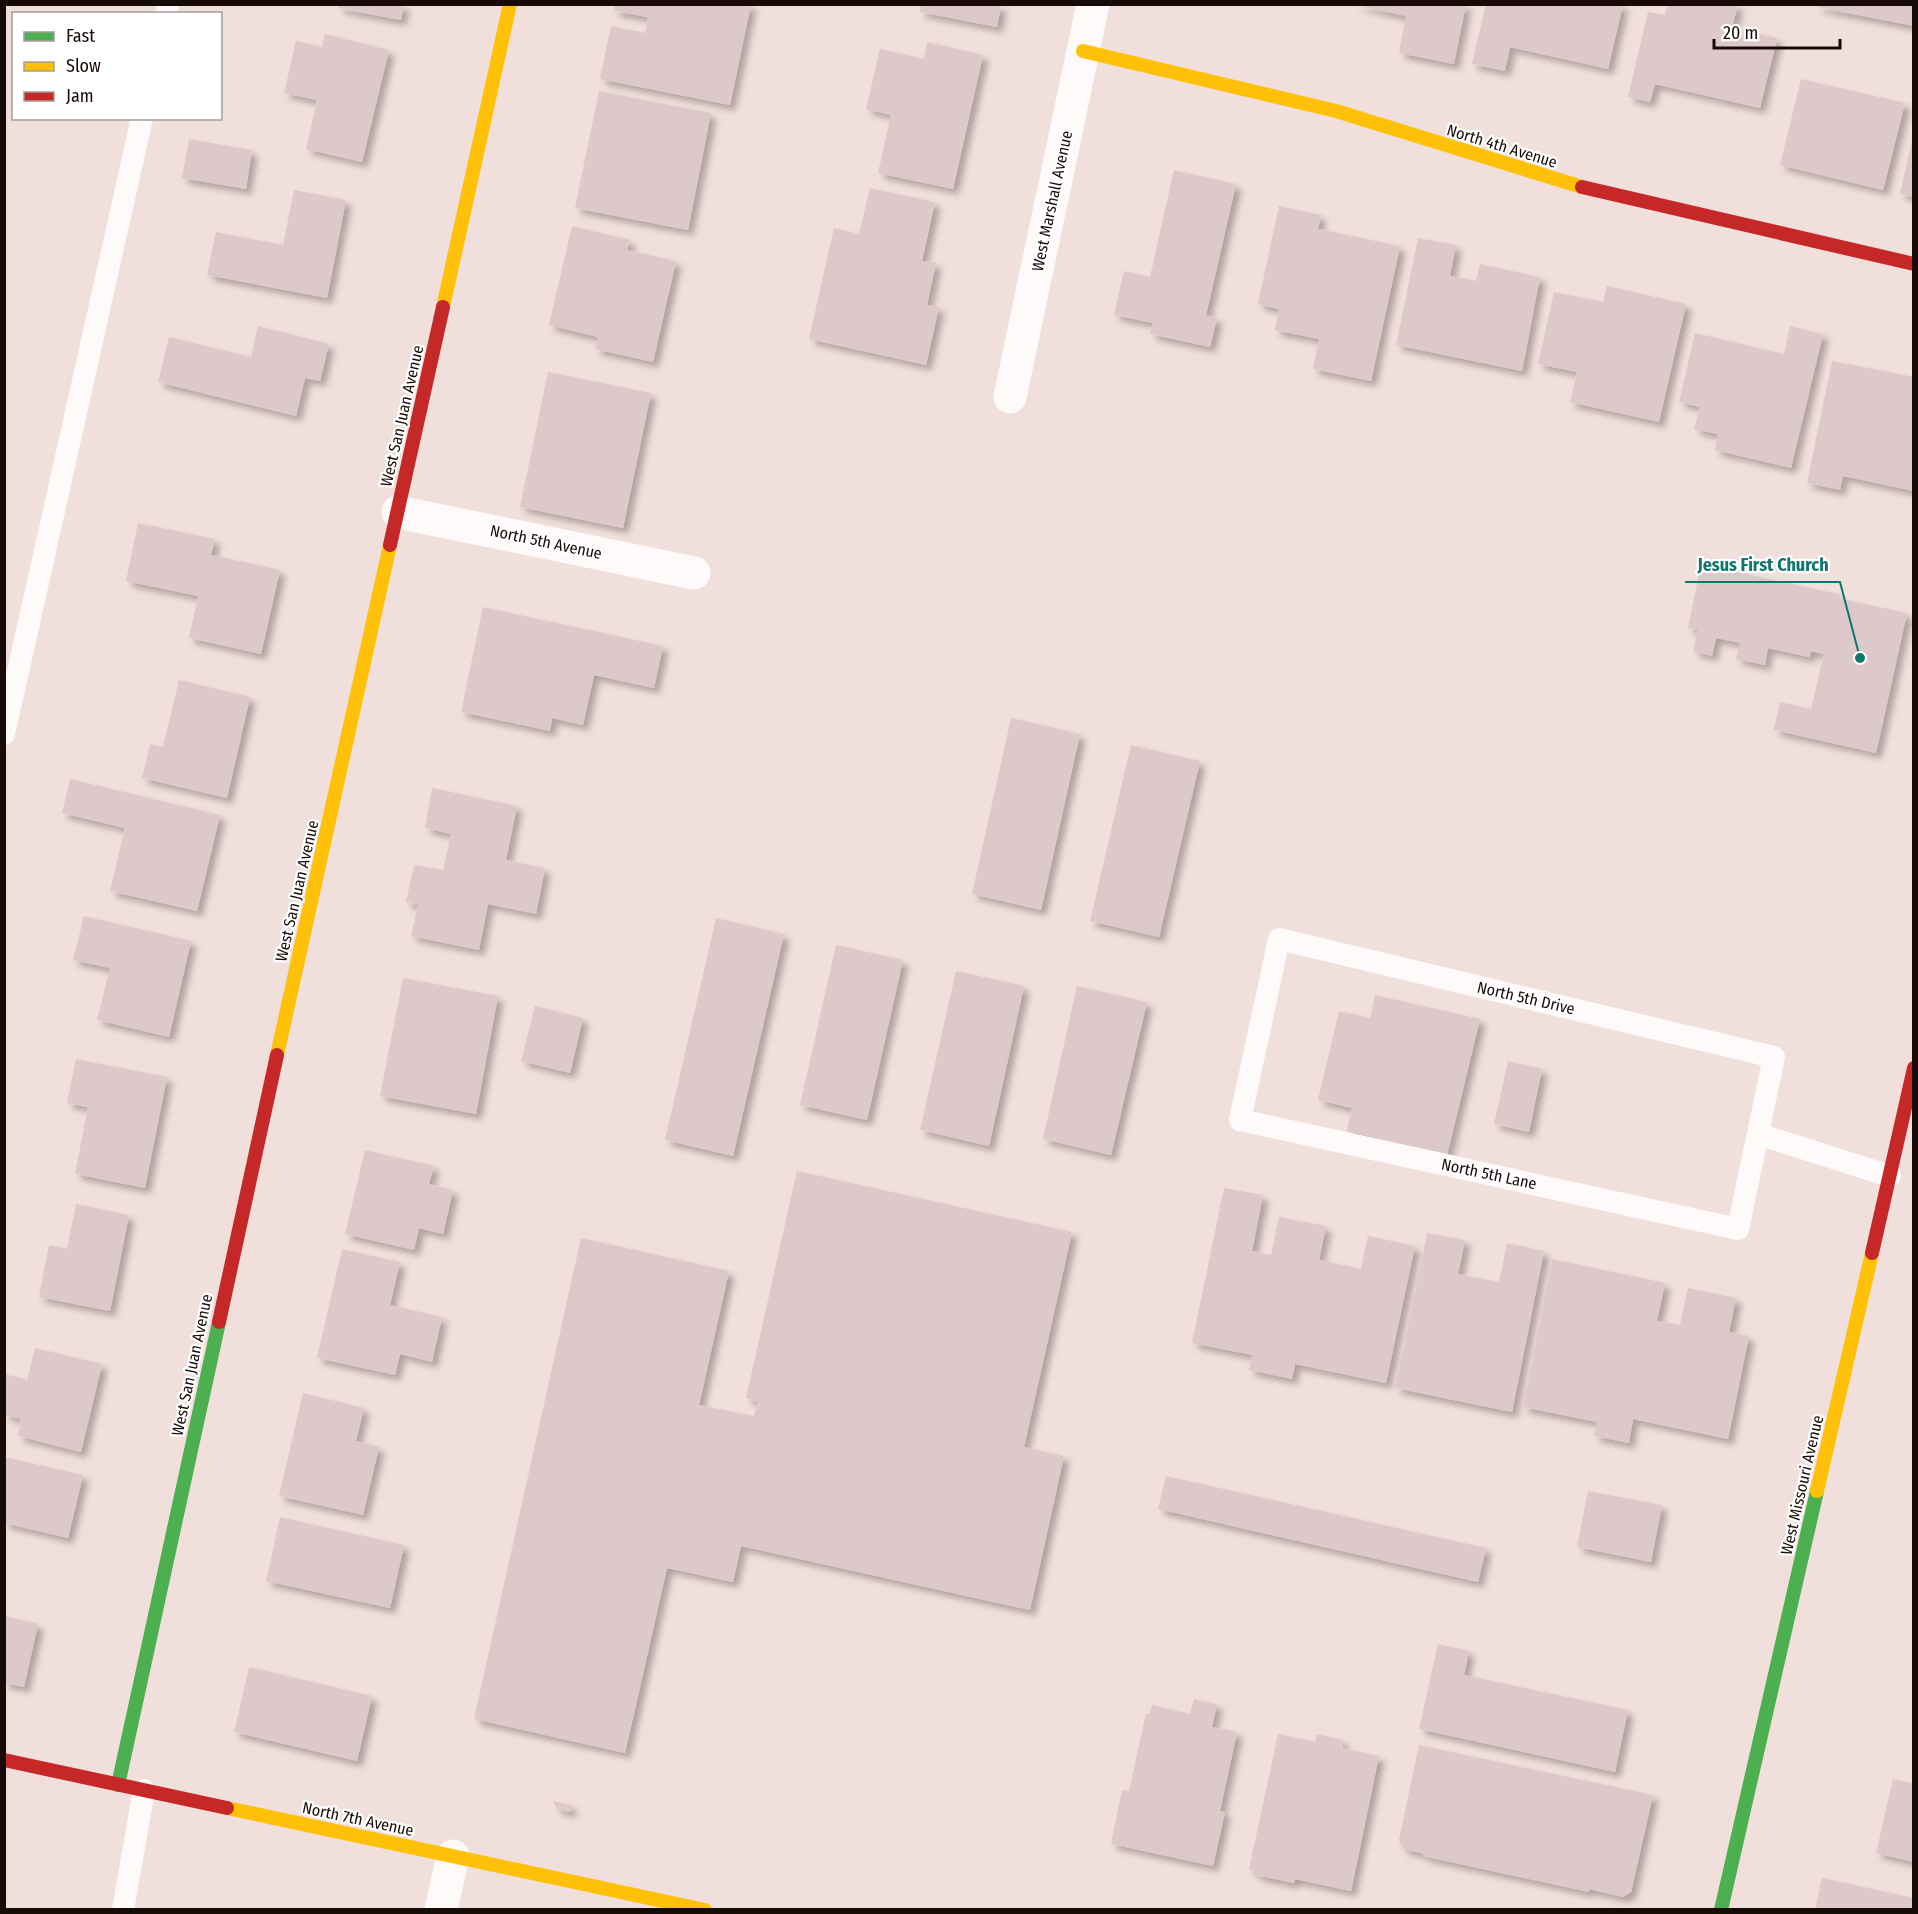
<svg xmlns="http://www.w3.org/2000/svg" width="1918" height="1914" font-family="'Fira Sans Condensed',sans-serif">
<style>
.building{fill:#dec9ca;filter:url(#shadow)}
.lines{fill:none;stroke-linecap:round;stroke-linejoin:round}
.lane{stroke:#fdfaf9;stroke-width:22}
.street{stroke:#fdfaf9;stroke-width:33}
.fast{stroke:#4caf50;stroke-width:14}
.slow{stroke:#ffc107;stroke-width:14}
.jam{stroke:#c62828;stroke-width:14}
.labels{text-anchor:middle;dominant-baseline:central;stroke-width:4.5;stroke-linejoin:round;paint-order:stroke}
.street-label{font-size:16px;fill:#170b07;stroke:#fff}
.leader{fill:none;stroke:#0f766e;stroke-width:2}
.callout-dot{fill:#0f766e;stroke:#fff;stroke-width:2}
.callout-label{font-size:18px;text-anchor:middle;font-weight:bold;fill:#0f766e;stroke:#fff;stroke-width:4.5;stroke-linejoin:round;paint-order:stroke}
</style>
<defs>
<filter id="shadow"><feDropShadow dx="5.5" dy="5.5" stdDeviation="3" flood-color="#0004"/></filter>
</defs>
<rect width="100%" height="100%" fill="#f0dfda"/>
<path class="building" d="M 338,4 L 404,4 L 401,20 L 338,8 Z
M 615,4 L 751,4 L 730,105 L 600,79 L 611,26 L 645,33 L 648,17 L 614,11 Z
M 1352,4 L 1466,4 L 1454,64 L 1399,53 L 1406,16 Z
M 1486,4 L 1623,4 L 1608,69 L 1510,47 L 1505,71 L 1472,64 Z
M 1668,4 L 1738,4 L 1732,28 L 1777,38 L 1760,108 L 1655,84 L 1650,102 L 1628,97 L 1648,12 L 1665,15 Z
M 1817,4 L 1914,4 L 1914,26 L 1817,7 Z
M 921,5 L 1001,5 L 997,27 L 920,12 Z
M 325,34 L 389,50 L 362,162 L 306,149 L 317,100 L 284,93 L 296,41 L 322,47 Z
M 927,42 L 983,55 L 953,189 L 878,173 L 891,115 L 866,109 L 880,49 L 924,59 Z
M 1801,79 L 1905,103 L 1883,190 L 1780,165 Z
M 599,91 L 711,113 L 688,230 L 575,208 Z
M 1913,136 L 1914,136 L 1914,197 L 1900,194 Z
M 189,139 L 252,150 L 246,189 L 182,178 Z
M 1174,170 L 1236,184 L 1206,315 L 1217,318 L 1210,347 L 1150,334 L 1153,323 L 1114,315 L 1124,271 L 1150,277 Z
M 870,188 L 935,202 L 922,261 L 936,263 L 927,305 L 939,307 L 926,365 L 809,339 L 834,228 L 859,234 Z
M 294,190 L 346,200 L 327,298 L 207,275 L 216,232 L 283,245 Z
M 1279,206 L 1321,215 L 1318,229 L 1400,246 L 1371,381 L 1313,369 L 1319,339 L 1275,330 L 1279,309 L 1258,304 Z
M 572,226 L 630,240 L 627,250 L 676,261 L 653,362 L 595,349 L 598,337 L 549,325 Z
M 1418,238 L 1456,245 L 1450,276 L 1476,281 L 1480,264 L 1540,277 L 1522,371 L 1396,345 Z
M 1607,286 L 1686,304 L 1659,422 L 1570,402 L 1577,372 L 1538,364 L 1554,292 L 1603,302 Z
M 258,326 L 329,344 L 320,381 L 305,378 L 296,416 L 158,382 L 169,337 L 251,357 Z
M 1790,326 L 1823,334 L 1791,468 L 1715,450 L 1718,434 L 1694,429 L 1700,407 L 1679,402 L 1695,333 L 1784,354 Z
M 1832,361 L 1914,377 L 1914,491 L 1843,476 L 1840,490 L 1807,483 Z
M 548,372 L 651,393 L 623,528 L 520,507 Z
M 138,523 L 215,539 L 211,555 L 280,570 L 261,654 L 189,638 L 198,596 L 126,581 Z
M 1701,564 L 1838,594 L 1837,598 L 1907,613 L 1876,753 L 1774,730 L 1780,702 L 1811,709 L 1824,654 L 1811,651 L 1809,657 L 1768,648 L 1765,665 L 1736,659 L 1740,643 L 1716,638 L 1712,656 L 1693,651 L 1698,630 L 1688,628 Z
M 483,607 L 663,646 L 654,688 L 594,675 L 583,725 L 552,718 L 550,731 L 461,712 Z
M 179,680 L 250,697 L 227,798 L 142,778 L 150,744 L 163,747 Z
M 1011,718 L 1080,734 L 1041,910 L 972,894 Z
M 1131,745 L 1200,761 L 1159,937 L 1090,921 Z
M 70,779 L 220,815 L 197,911 L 110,891 L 125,828 L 62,813 Z
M 432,788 L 517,806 L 506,860 L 545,868 L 536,914 L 488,904 L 479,950 L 411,936 L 418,905 L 406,902 L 414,865 L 443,870 L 451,834 L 425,828 Z
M 84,916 L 191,941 L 169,1037 L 97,1020 L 110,968 L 73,960 Z
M 716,918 L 784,934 L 733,1156 L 665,1140 Z
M 836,945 L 903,960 L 867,1120 L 800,1105 Z
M 956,971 L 1024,986 L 989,1146 L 920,1130 Z
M 403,978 L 498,996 L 476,1114 L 380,1096 Z
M 1077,986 L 1147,1002 L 1111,1155 L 1043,1139 Z
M 1375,995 L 1480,1019 L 1447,1155 L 1347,1131 L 1352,1108 L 1318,1100 L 1339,1011 L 1370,1018 Z
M 535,1006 L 583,1018 L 570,1073 L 521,1061 Z
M 76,1059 L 167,1077 L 145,1188 L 75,1174 L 88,1107 L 67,1103 Z
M 1508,1061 L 1542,1069 L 1529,1132 L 1494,1124 Z
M 365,1150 L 434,1166 L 429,1184 L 453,1190 L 443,1234 L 419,1228 L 414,1250 L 345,1234 Z
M 797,1171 L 1072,1232 L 1024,1447 L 1064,1456 L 1030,1610 L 741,1546 L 733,1582 L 667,1568 L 625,1753 L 474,1719 L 581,1238 L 729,1271 L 699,1405 L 754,1416 L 758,1402 L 746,1398 Z
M 1224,1188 L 1263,1195 L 1252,1251 L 1271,1255 L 1279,1217 L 1326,1226 L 1319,1260 L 1361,1269 L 1368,1236 L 1415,1246 L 1386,1383 L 1295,1364 L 1292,1379 L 1249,1370 L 1252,1355 L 1192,1343 Z
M 76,1204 L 129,1215 L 110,1311 L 39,1297 L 49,1245 L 67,1249 Z
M 1427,1233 L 1465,1240 L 1458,1274 L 1499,1282 L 1507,1243 L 1544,1251 L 1512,1412 L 1395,1388 Z
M 342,1249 L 400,1262 L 390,1305 L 442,1317 L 432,1362 L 400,1354 L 395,1375 L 317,1358 Z
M 1552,1259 L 1665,1283 L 1657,1321 L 1680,1325 L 1688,1288 L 1736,1298 L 1729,1332 L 1749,1336 L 1728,1439 L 1633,1419 L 1629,1443 L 1594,1436 L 1597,1422 L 1523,1407 Z
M 35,1348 L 102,1364 L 81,1452 L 18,1436 L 21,1419 L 5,1415 L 5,1374 L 27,1380 Z
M 303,1393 L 364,1408 L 356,1441 L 379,1447 L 363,1515 L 279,1496 Z
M 4,1457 L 83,1475 L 68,1538 L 4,1523 Z
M 1166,1476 L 1486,1548 L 1478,1582 L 1158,1509 Z
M 1588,1491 L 1662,1505 L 1651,1562 L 1577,1547 Z
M 280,1517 L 404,1545 L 390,1608 L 266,1581 Z
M 4,1616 L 38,1624 L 24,1687 L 4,1683 Z
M 1438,1644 L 1469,1651 L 1464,1675 L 1628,1710 L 1615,1772 L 1419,1729 Z
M 249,1667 L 372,1696 L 357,1761 L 234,1732 Z
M 1194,1699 L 1217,1704 L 1212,1727 L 1237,1732 L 1220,1811 L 1225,1812 L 1213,1866 L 1111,1844 L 1122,1790 L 1129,1791 L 1146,1713 L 1150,1714 L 1152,1705 L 1190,1714 Z
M 1278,1734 L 1315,1742 L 1317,1734 L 1343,1740 L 1342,1748 L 1379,1756 L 1351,1891 L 1295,1879 L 1294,1883 L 1256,1875 L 1256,1871 L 1249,1869 Z
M 1419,1745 L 1653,1795 L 1631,1892 L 1623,1897 L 1589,1889 L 1589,1892 L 1423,1856 L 1424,1854 L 1404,1849 L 1399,1840 Z
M 1893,1779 L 1914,1784 L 1914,1862 L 1876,1853 Z
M 553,1801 L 572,1805 L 570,1812 L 557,1809 Z
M 1822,1878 L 1914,1898 L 1914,1910 L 1815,1910 Z"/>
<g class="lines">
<path class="lane" d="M 166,14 L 168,4
M 4,734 L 142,118
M 1279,939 L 1774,1057 L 1738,1229 L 1240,1120 Z
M 1758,1134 L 1890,1176
M 123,1910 L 144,1790"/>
<path class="street" d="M 1010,397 L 1093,4
M 398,512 L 694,573
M 441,1910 L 453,1856"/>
<path class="fast" d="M 118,1785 L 219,1322
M 1721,1910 L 1817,1491"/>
<path class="slow" d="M 1083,51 L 1336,111 L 1582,187
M 443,307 L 510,4
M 277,1055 L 390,545
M 1817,1491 L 1872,1253
M 227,1808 L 705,1910"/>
<path class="jam" d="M 1582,187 L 1914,264
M 390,545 L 443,307
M 1872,1253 L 1914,1068
M 219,1322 L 277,1055
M 4,1760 L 227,1808"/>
</g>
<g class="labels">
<g class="street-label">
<text transform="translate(1502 146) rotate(17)">North 4th Avenue</text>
<text transform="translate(1052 201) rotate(-78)">West Marshall Avenue</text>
<text transform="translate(402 416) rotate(-77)">West San Juan Avenue</text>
<text transform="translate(546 542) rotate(12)">North 5th Avenue</text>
<text transform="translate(297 891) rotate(-77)">West San Juan Avenue</text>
<text transform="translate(1526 998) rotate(13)">North 5th Drive</text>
<text transform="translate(1489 1174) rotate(12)">North 5th Lane</text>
<text transform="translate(192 1365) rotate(-78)">West San Juan Avenue</text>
<text transform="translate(1802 1485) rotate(-77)">West Missouri Avenue</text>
<text transform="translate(358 1819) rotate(12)">North 7th Avenue</text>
</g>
</g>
<path class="leader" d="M1860 658L1840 582H1685"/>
<circle class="callout-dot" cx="1860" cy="658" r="6"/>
<g class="callout-label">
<text x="1763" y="571">Jesus First Church</text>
</g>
<rect width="1918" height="1914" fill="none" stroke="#170b07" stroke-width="12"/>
<rect x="12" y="12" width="210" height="108" fill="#ffffff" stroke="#a29d9c" stroke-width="1.5"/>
<rect x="24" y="32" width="30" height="9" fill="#4caf50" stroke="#a29d9c" stroke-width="1.5"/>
<text x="66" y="42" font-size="18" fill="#170b07">Fast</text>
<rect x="24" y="62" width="30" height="9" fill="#ffc107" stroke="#a29d9c" stroke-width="1.5"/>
<text x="66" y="72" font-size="18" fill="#170b07">Slow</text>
<rect x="24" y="92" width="30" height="9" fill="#c62828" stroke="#a29d9c" stroke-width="1.5"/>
<text x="66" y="102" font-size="18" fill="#170b07">Jam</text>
<path d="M1714 39v9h126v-9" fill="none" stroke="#170b07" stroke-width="3"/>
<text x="1723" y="39" font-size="18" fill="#170b07" stroke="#ffffff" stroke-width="4.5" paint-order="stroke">20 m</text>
</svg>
